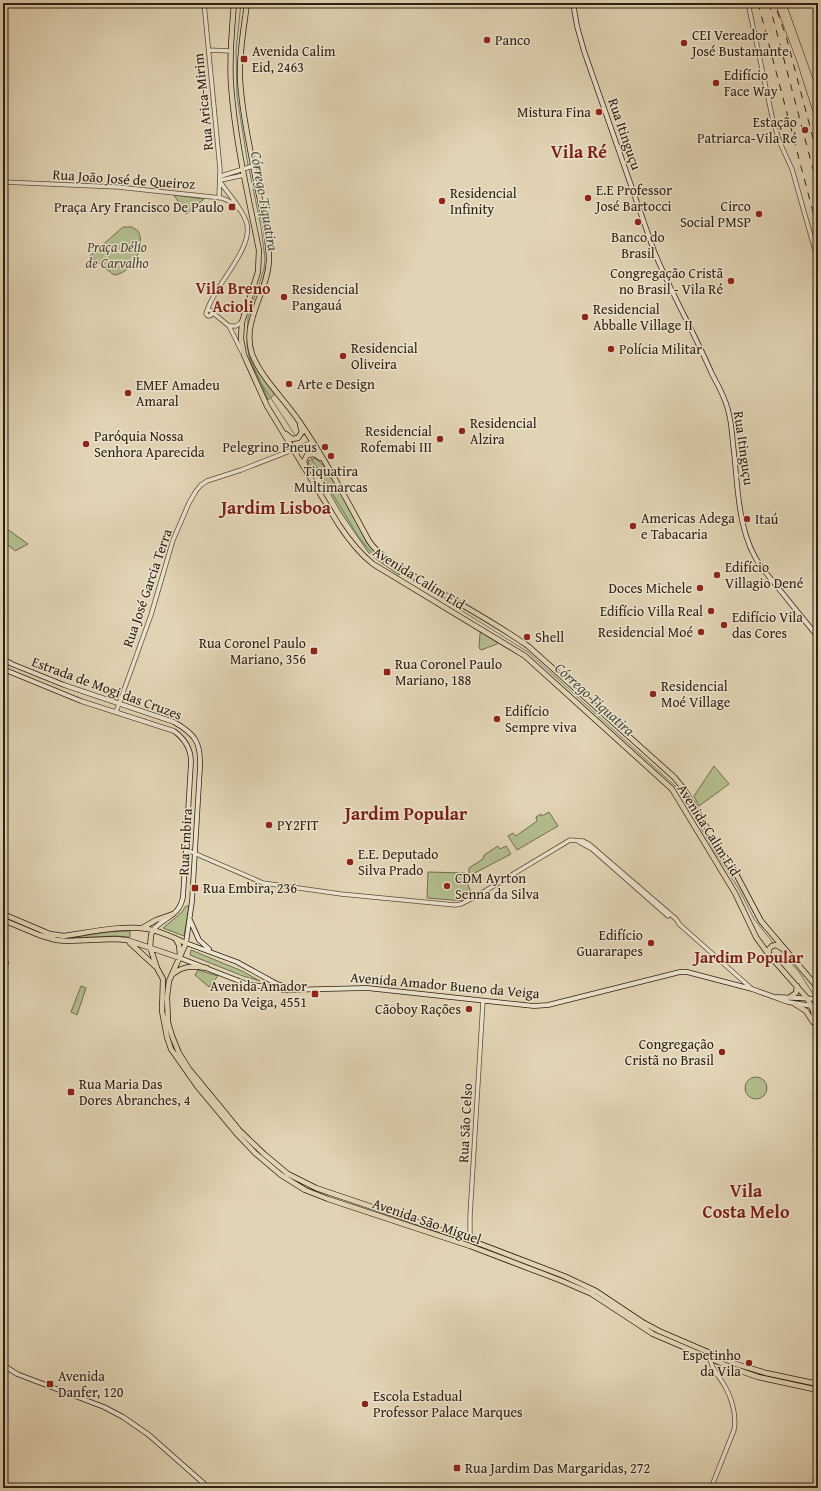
<svg xmlns="http://www.w3.org/2000/svg" width="821" height="1491" font-family="'Gentium Book Plus',serif">
<style>
.green{fill:#b3bd8d;stroke:#706e4f}
.lines{fill:none;stroke-linecap:round;stroke-linejoin:round}
.stream{stroke:#6b7b6d;stroke-width:1}
.tertiary-casing{stroke:#5a4d3a;stroke-width:5}
.secondary-casing{stroke:#2d2011;stroke-width:5.5}
.primary-casing{stroke:#2d2011;stroke-width:6}
.trunk-casing{stroke:#2d2011;stroke-width:6}
.tertiary{stroke:#ece3ce;stroke-width:3.5}
.secondary{stroke:#ece3ce;stroke-width:4}
.primary{stroke:#e1d4b4;stroke-width:4.5}
.trunk{stroke:#e1d4b4;stroke-width:5}
.rail{stroke:#2d2011;stroke-width:1;stroke-dasharray:7 7;stroke-linecap:butt}
.poi-dot{fill:#8f2418;stroke:#ece3ce;stroke-width:1.5}
.labels{text-anchor:middle;dominant-baseline:central;stroke-width:3;stroke-linejoin:round;paint-order:stroke}
.poi-label{font-size:14px;fill:#2d2011;stroke:#ece3ce;text-anchor:start}
.street-label{font-size:14px;fill:#2d2011;stroke:#ece3ce}
.park-label{font-size:14px;font-style:italic;fill:#4e4730;stroke:#ece3ce}
.water-label{font-size:15px;font-style:italic;fill:#4c4e3f;stroke:#ece3ce}
.quarter-label{font-size:16px;font-weight:bold;fill:#7a1f14;stroke:#ece3ce}
.district-label{font-size:18px;font-weight:bold;fill:#7a1f14;stroke:#ece3ce}
</style>
<rect width="100%" height="100%" fill="#e1d4b4"/>
<filter id="stains"><feTurbulence type="fractalNoise" baseFrequency=".005" numOctaves="4"/><feColorMatrix values="0 0 0 0 .2 0 0 0 0 .09 0 0 0 0 .02 0 0 0 .5 -.17"/></filter>
<radialGradient id="worn" r=".72"><stop offset=".6" stop-color="#630" stop-opacity="0"/><stop offset="1" stop-color="#630" stop-opacity=".3"/></radialGradient>
<path class="green" d="M 174,195 L 204,199 L 186,214 Z
M 123,227 L 132,227 L 138,231 C 147,246 131,274 114,275 L 90,256 Z
M 248,345 L 257,366 L 273,389 L 275,394 L 268,400 L 250,358 Z
M 315,458 L 324,466 L 348,504 L 367,543 L 375,551 L 402,570 L 399,575 L 376,559 L 368,552 L 340,511 L 325,484 L 310,468 L 308,461 Z
M 3,526 L 28,544 L 15,551 L 3,541 Z
M 482,632 L 498,642 L 497,644 L 481,650 L 479,648 L 480,633 Z
M 714,766 L 729,784 L 699,806 L 694,796 Z
M 549,812 L 558,826 L 517,850 L 508,836 L 513,833 L 516,836 L 537,821 L 536,817 L 541,814 L 542,816 Z
M 498,846 L 500,849 L 506,846 L 511,854 L 469,876 L 469,868 L 483,859 L 484,855 Z
M 428,872 L 465,873 L 469,888 L 473,894 L 464,901 L 427,898 Z
M 186,906 L 189,906 L 184,936 L 163,928 L 181,913 Z
M 130,931 L 130,937 L 129,937 L 116,936 L 68,938 L 108,932 Z
M 191,950 L 242,971 L 260,981 L 243,976 L 190,955 Z
M 198,970 L 218,976 L 209,987 L 195,975 Z
M 81,986 L 86,988 L 77,1015 L 71,1012 Z
M745 1088a11 11 0 1 1 22 0a11 11 0 1 1-22 0Z"/>
<g class="lines">
<path class="stream" d="M 241,3 L 236,50 L 237,96 L 248,165
M 249,168 L 261,227 L 265,259 L 264,269 L 248,317 L 247,346 L 250,361 L 259,380 L 295,435
M 311,458 L 358,536 L 368,549 L 376,557 L 528,652 L 674,785 L 681,792 L 714,851 L 739,889 L 754,919 L 774,944
M 779,949 L 799,972 L 815,997
M 816,1000 L 818,1004"/>
<g class="tertiary-casing">
<path id="tertiary" d="M 204,3 L 220,169 L 219,198
M 748,3 L 773,121 L 780,143 L 792,169 L 818,261
M 209,50 L 230,51
M 221,176 L 253,166
M 221,180 L 244,175
M 3,182 L 118,187 L 155,191 L 222,198 L 233,203 L 239,209
M206 313a3 3 0 1 1 6 0a3 3 0 1 1-6 0Z
M 207,311 C 214,285 256,247 246,221 C 241,207 229,195 221,183
M 212,312 L 229,326 L 242,352
M 229,326 L 236,326 L 242,322
M 116,712 L 151,615 L 173,540 L 189,503 L 196,491 L 201,485 L 207,481 L 241,470 L 313,442
M 579,842 L 592,849 L 668,916
M 187,850 L 263,883 L 341,894 L 455,905 L 461,904 L 475,897 L 570,840 L 583,841 L 589,844 L 676,919 L 680,925
M 679,924 L 751,988
M 470,1241 L 470,1216 L 483,1001
M 710,1358 C 711,1367 717,1374 723,1383 C 731,1396 737,1414 734,1430 L 711,1488"/>
</g>
<g class="secondary-casing">
<path id="secondary" d="M 573,3 L 577,26 L 584,51 L 654,251 C 671,293 694,332 712,374 C 718,385 725,397 728,410 C 732,423 732,438 734,452 C 738,490 738,536 762,568 L 818,637
M 3,659 L 12,664 L 64,685 L 174,722 C 195,734 201,742 200,767 L 192,901 L 186,943 L 237,962 L 277,984 L 290,988
M 3,669 L 81,701 L 174,731 C 185,739 191,748 191,762 L 183,897 C 179,917 165,916 153,930
M 190,920 L 199,940 L 209,949
M 180,958 L 247,984 L 284,990 L 367,988 L 534,1006 L 548,1005 L 680,972 L 687,972 L 752,989 L 788,1002 L 818,1007
M 3,963 L 6,963 L 3,971
M 777,997 L 818,999
M 3,1365 L 17,1374 L 104,1407 L 123,1417 L 149,1435 L 209,1488"/>
</g>
<g class="primary-casing">
<path id="primary" d="M 234,3 C 232,30 229,58 231,85 C 235,140 248,195 259,250 L 258,272 L 242,322 L 241,339 L 244,355 L 267,406 L 339,525 C 349,540 359,553 373,564 L 525,656 L 672,789 L 735,893 L 756,937 L 769,955 L 807,998 L 813,1010 L 818,1036
M 247,3 C 244,28 239,53 240,78 C 241,107 248,137 253,165 C 257,187 262,208 266,230 C 267,240 269,250 269,260 C 268,292 241,321 252,354 C 262,379 284,399 299,421 C 325,459 347,500 369,541 C 379,556 397,565 412,575 C 450,599 491,620 528,646 L 674,777 L 684,789 L 716,843 L 735,872 L 761,921 L 818,988
M 286,434 L 292,439 L 298,438 L 302,432 L 300,425
M 306,468 L 304,461 L 307,455 L 314,454 L 320,458
M 3,914 L 50,934 L 64,936 C 91,932 121,925 148,929 C 161,931 174,938 186,943 L 169,981 L 167,997 L 168,1022 L 172,1036 L 179,1053 L 189,1069 L 222,1109 L 239,1130 L 264,1154 L 288,1174 L 316,1188 L 470,1240 L 564,1276 L 596,1291 L 644,1323 L 659,1331 L 736,1364 L 766,1373 L 818,1384
M 3,920 L 39,935 L 56,940 L 66,941 L 115,939 L 127,940 L 180,958
M 142,928 L 156,920 L 173,914
M 153,930 L 151,935 L 150,947 L 157,968 L 163,979 L 162,1011 L 167,1037 L 171,1049 L 197,1086 L 237,1134 L 255,1153 L 281,1175 L 305,1190 L 328,1199 L 470,1246 L 562,1281 L 592,1294 L 653,1334 L 735,1369 L 758,1377 L 818,1390
M 175,938 L 179,945 L 180,955
M 130,943 L 155,966
M 769,955 L 769,949 L 772,946 L 776,945 L 783,949
M 173,974 C 184,965 194,966 207,968
M 790,997 L 796,993 L 797,986
M 795,1004 L 806,1011 L 813,1022"/>
</g>
<g class="trunk-casing">
<path id="trunk" d="M 778,3 L 799,59 L 818,118
M 783,3 L 818,101"/>
</g>
<use href="#tertiary" class="tertiary"/>
<use href="#secondary" class="secondary"/>
<use href="#primary" class="primary"/>
<use href="#trunk" class="trunk"/>
<path class="rail" d="M 758,3 L 818,231
M 769,3 L 818,188
M 777,11 L 786,36 L 818,157"/>
</g>
<g class="poi-dot">
<circle cx="487" cy="40" r="4"/>
<circle cx="684" cy="43" r="4"/>
<rect x="240" y="55" width="8" height="8" rx="2"/>
<circle cx="716" cy="83" r="4"/>
<circle cx="599" cy="112" r="4"/>
<circle cx="805" cy="130" r="4"/>
<circle cx="588" cy="198" r="4"/>
<circle cx="442" cy="201" r="4"/>
<rect x="228" y="203" width="8" height="8" rx="2"/>
<circle cx="759" cy="214" r="4"/>
<circle cx="638" cy="222" r="4"/>
<circle cx="731" cy="281" r="4"/>
<circle cx="284" cy="297" r="4"/>
<circle cx="585" cy="317" r="4"/>
<circle cx="611" cy="349" r="4"/>
<circle cx="343" cy="356" r="4"/>
<circle cx="289" cy="384" r="4"/>
<circle cx="128" cy="393" r="4"/>
<circle cx="462" cy="431" r="4"/>
<circle cx="440" cy="439" r="4"/>
<circle cx="86" cy="444" r="4"/>
<circle cx="325" cy="447" r="4"/>
<circle cx="331" cy="456" r="4"/>
<circle cx="747" cy="519" r="4"/>
<circle cx="633" cy="526" r="4"/>
<circle cx="717" cy="575" r="4"/>
<circle cx="700" cy="588" r="4"/>
<circle cx="711" cy="611" r="4"/>
<circle cx="724" cy="625" r="4"/>
<circle cx="701" cy="632" r="4"/>
<circle cx="527" cy="637" r="4"/>
<rect x="310" y="647" width="8" height="8" rx="2"/>
<rect x="383" y="668" width="8" height="8" rx="2"/>
<circle cx="653" cy="694" r="4"/>
<circle cx="497" cy="719" r="4"/>
<circle cx="269" cy="825" r="4"/>
<circle cx="350" cy="862" r="4"/>
<circle cx="447" cy="886" r="4"/>
<rect x="191" y="884" width="8" height="8" rx="2"/>
<circle cx="651" cy="943" r="4"/>
<rect x="311" y="990" width="8" height="8" rx="2"/>
<circle cx="469" cy="1009" r="4"/>
<circle cx="722" cy="1052" r="4"/>
<rect x="67" y="1088" width="8" height="8" rx="2"/>
<circle cx="749" cy="1363" r="4"/>
<rect x="46" y="1380" width="8" height="8" rx="2"/>
<circle cx="365" cy="1404" r="4"/>
<rect x="453" y="1464" width="8" height="8" rx="2"/>
</g>
<g class="labels">
<g class="poi-label">
<text x="692" y="35">CEI Vereador<tspan x="692" dy="16">José Bustamante</tspan></text>
<text x="495" y="40">Panco</text>
<text x="252" y="51">Avenida Calim<tspan x="252" dy="16">Eid, 2463</tspan></text>
<text x="724" y="75">Edifício<tspan x="724" dy="16">Face Way</tspan></text>
<text x="591" y="112" text-anchor="end">Mistura Fina</text>
<text x="797" y="122" text-anchor="end">Estação<tspan x="797" dy="16">Patriarca-Vila Ré</tspan></text>
<text x="596" y="190">E.E Professor<tspan x="596" dy="16">José Bartocci</tspan></text>
<text x="450" y="193">Residencial<tspan x="450" dy="16">Infinity</tspan></text>
<text x="751" y="206" text-anchor="end">Circo<tspan x="751" dy="16">Social PMSP</tspan></text>
<text x="224" y="207" text-anchor="end">Praça Ary Francisco De Paulo</text>
<text x="638" y="237" text-anchor="middle">Banco do<tspan x="638" dy="16">Brasil</tspan></text>
<text x="723" y="273" text-anchor="end">Congregação Cristã<tspan x="723" dy="16">no Brasil - Vila Ré</tspan></text>
<text x="292" y="289">Residencial<tspan x="292" dy="16">Pangauá</tspan></text>
<text x="593" y="309">Residencial<tspan x="593" dy="16">Abballe Village II</tspan></text>
<text x="351" y="348">Residencial<tspan x="351" dy="16">Oliveira</tspan></text>
<text x="619" y="349">Polícia Militar</text>
<text x="297" y="384">Arte e Design</text>
<text x="136" y="385">EMEF Amadeu<tspan x="136" dy="16">Amaral</tspan></text>
<text x="470" y="423">Residencial<tspan x="470" dy="16">Alzira</tspan></text>
<text x="432" y="431" text-anchor="end">Residencial<tspan x="432" dy="16">Rofemabi III</tspan></text>
<text x="94" y="436">Paróquia Nossa<tspan x="94" dy="16">Senhora Aparecida</tspan></text>
<text x="317" y="447" text-anchor="end">Pelegrino Pneus</text>
<text x="331" y="471" text-anchor="middle">Tiquatira<tspan x="331" dy="16">Multimarcas</tspan></text>
<text x="641" y="518">Americas Adega<tspan x="641" dy="16">e Tabacaria</tspan></text>
<text x="755" y="519">Itaú</text>
<text x="725" y="567">Edifício<tspan x="725" dy="16">Villagio Dené</tspan></text>
<text x="692" y="588" text-anchor="end">Doces Michele</text>
<text x="703" y="611" text-anchor="end">Edifício Villa Real</text>
<text x="732" y="617">Edifício Vila<tspan x="732" dy="16">das Cores</tspan></text>
<text x="693" y="632" text-anchor="end">Residencial Moé</text>
<text x="535" y="637">Shell</text>
<text x="306" y="643" text-anchor="end">Rua Coronel Paulo<tspan x="306" dy="16">Mariano, 356</tspan></text>
<text x="395" y="664">Rua Coronel Paulo<tspan x="395" dy="16">Mariano, 188</tspan></text>
<text x="661" y="686">Residencial<tspan x="661" dy="16">Moé Village</tspan></text>
<text x="505" y="711">Edifício<tspan x="505" dy="16">Sempre viva</tspan></text>
<text x="277" y="825">PY2FIT</text>
<text x="358" y="854">E.E. Deputado<tspan x="358" dy="16">Silva Prado</tspan></text>
<text x="455" y="878">CDM Ayrton<tspan x="455" dy="16">Senna da Silva</tspan></text>
<text x="203" y="888">Rua Embira, 236</text>
<text x="643" y="935" text-anchor="end">Edifício<tspan x="643" dy="16">Guararapes</tspan></text>
<text x="307" y="986" text-anchor="end">Avenida Amador<tspan x="307" dy="16">Bueno Da Veiga, 4551</tspan></text>
<text x="461" y="1009" text-anchor="end">Cãoboy Rações</text>
<text x="714" y="1044" text-anchor="end">Congregação<tspan x="714" dy="16">Cristã no Brasil</tspan></text>
<text x="79" y="1084">Rua Maria Das<tspan x="79" dy="16">Dores Abranches, 4</tspan></text>
<text x="741" y="1355" text-anchor="end">Espetinho<tspan x="741" dy="16">da Vila</tspan></text>
<text x="58" y="1376">Avenida<tspan x="58" dy="16">Danfer, 120</tspan></text>
<text x="373" y="1396">Escola Estadual<tspan x="373" dy="16">Professor Palace Marques</tspan></text>
<text x="465" y="1468">Rua Jardim Das Margaridas, 272</text>
</g>
<g class="street-label">
<text transform="translate(203 102) rotate(-96)">Rua Arica-Mirim</text>
<text transform="translate(625 134) rotate(71)">Rua Itinguçu</text>
<text transform="translate(124 179) rotate(4)">Rua João José de Queiroz</text>
<text transform="translate(744 448) rotate(82)">Rua Itinguçu</text>
<text transform="translate(419 578) rotate(32)">Avenida Calim Eid</text>
<text transform="translate(147 588) rotate(-71)">Rua José Garcia Terra</text>
<text transform="translate(107 688) rotate(20)">Estrada de Mogi das Cruzes</text>
<text transform="translate(709 830) rotate(58)">Avenida Calim Eid</text>
<text transform="translate(185 842) rotate(-87)">Rua Embira</text>
<text transform="translate(445 985) rotate(5)">Avenida Amador Bueno da Veiga</text>
<text transform="translate(465 1123) rotate(-87)">Rua São Celso</text>
<text transform="translate(427 1221) rotate(19)">Avenida São Miguel</text>
</g>
<g class="park-label">
<text x="117" y="247">Praça Délio<tspan x="117" dy="16">de Carvalho</tspan></text>
</g>
<g class="water-label">
<text transform="translate(265 201) rotate(80)">Córrego Tiquatira</text>
<text transform="translate(595 699) rotate(42)">Córrego Tiquatira</text>
</g>
<g class="quarter-label">
<text x="233" y="288">Vila Breno<tspan x="233" dy="18">Acioli</tspan></text>
<text x="749" y="957">Jardim Popular</text>
</g>
<g class="district-label">
<text x="579" y="151">Vila Ré</text>
<text x="276" y="507">Jardim Lisboa</text>
<text x="406" y="813">Jardim Popular</text>
<text x="746" y="1190">Vila<tspan x="746" dy="21">Costa Melo</tspan></text>
</g>
</g>
<rect width="821" height="1491" fill="none" stroke="#e1d4b4" stroke-width="16"/>
<rect x="4" y="4" width="813" height="1483" fill="none" stroke="#2d2011" stroke-width="2"/>
<rect x="8" y="8" width="805" height="1475" fill="none" stroke="#2d2011"/>
<rect width="100%" height="100%" filter="url(#stains)"/>
<rect width="100%" height="100%" fill="url(#worn)"/>
</svg>
